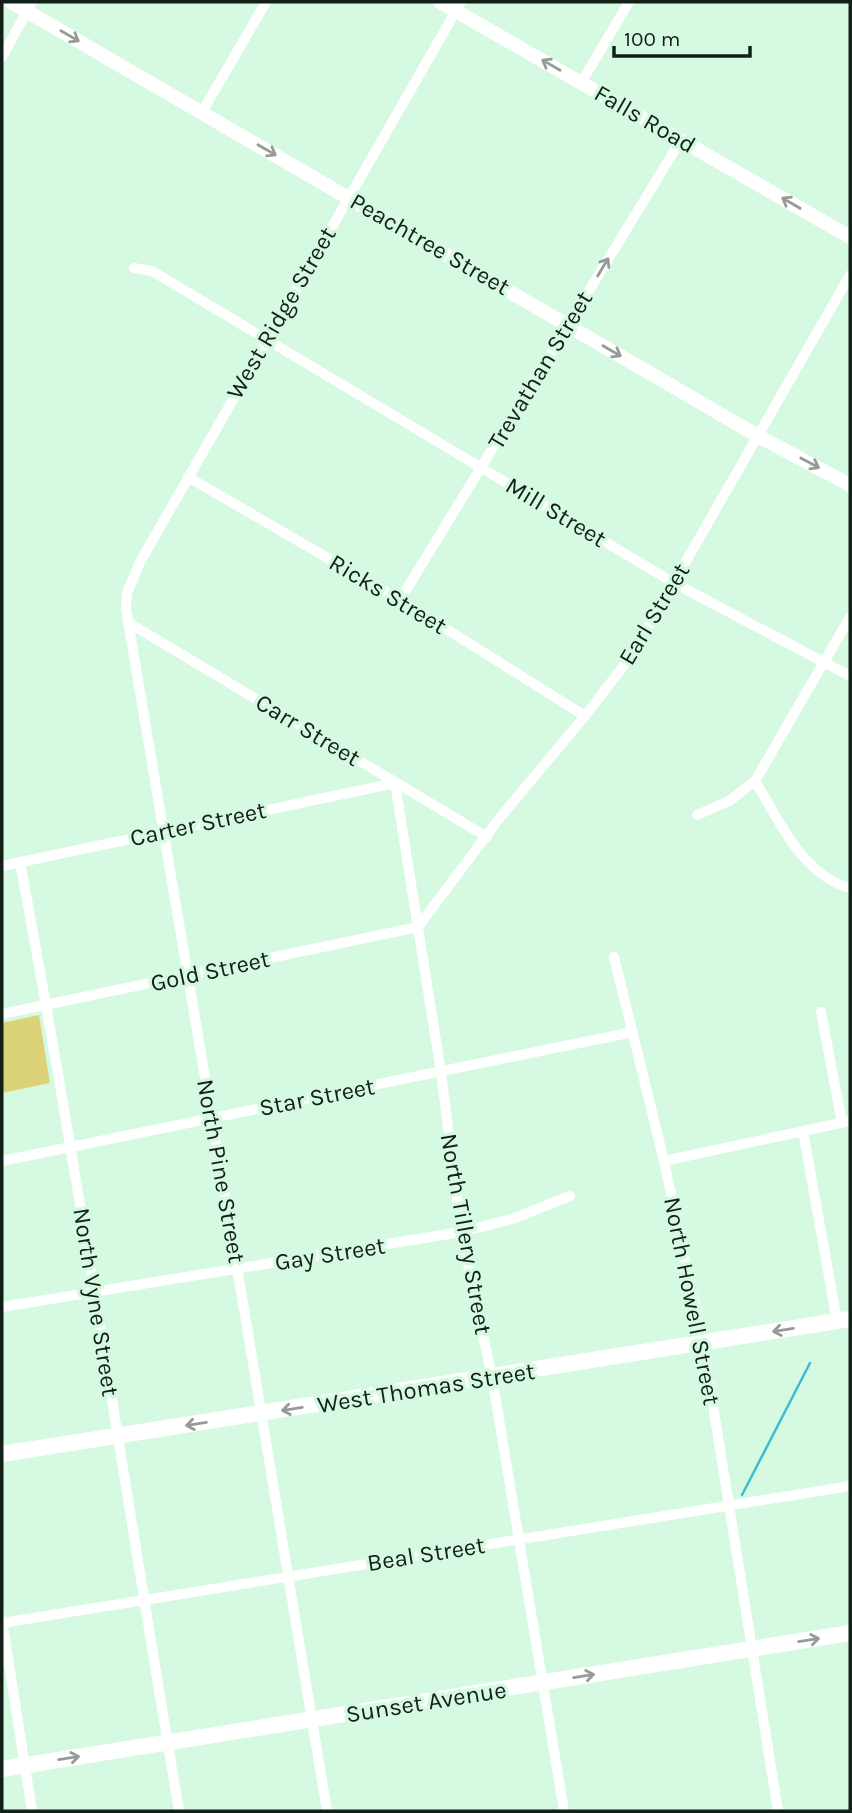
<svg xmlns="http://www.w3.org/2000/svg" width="852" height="1813" font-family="Karla,sans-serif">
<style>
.green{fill:#dcd379}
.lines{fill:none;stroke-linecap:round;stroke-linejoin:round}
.stream{stroke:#3ebdd2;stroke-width:2.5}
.street{stroke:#fff;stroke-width:10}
.secondary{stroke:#fff;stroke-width:14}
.primary{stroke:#fff;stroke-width:16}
.oneway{stroke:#959b97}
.labels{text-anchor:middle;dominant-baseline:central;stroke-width:7;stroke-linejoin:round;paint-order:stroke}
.street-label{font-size:24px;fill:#132018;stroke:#d6f9e2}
</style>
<rect width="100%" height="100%" fill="#d6f9e2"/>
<path class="green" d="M 39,1015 L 50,1083 L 2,1093 L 2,1023 Z"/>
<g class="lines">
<path class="stream" d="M 742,1495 L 810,1363"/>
<path class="street" d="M 2,57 L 32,2
M 581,83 L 629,2
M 202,112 L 266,2
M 134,268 L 152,271 L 674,583 L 850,676
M 188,477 L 400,600 L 585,716
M 400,600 L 681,140
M 129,623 L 487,837
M 755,781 C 779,820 802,875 850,888
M 697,815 L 729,801 L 755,781 L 850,617
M 20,862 C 79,1178 126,1495 179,1811
M 2,866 L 395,783 L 441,1072 L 461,1232 L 492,1377 L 564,1811
M 614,957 L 664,1161 L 703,1343 L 778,1811
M 821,1012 L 842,1123
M 2,1014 L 418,927 L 498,820 L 585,716 L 634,652 L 850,275
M 803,1131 L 837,1321
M 2,1161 L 633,1032
M 664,1161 L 850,1121
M 2,1307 L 461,1232 L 512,1219 L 570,1196
M 2,1620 L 32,1811
M 2,1623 L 850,1486
M 327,1811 C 261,1410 195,1010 126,609 L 127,593 L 140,562 L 461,2"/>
<path class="secondary" d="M 11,2 L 758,436 L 850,485
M 440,2 L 850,237"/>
<path class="primary" d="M 2,1454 L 850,1319
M 2,1769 L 850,1633"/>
</g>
<defs><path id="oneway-shaft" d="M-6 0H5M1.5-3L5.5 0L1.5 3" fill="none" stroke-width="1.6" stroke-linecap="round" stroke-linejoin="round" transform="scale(1.75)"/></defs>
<g class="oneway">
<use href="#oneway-shaft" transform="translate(70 36) rotate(30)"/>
<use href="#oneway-shaft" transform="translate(551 65) rotate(-150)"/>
<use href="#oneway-shaft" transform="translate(267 150) rotate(30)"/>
<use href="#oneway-shaft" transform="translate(791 203) rotate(-150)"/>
<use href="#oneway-shaft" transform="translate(603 267) rotate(-59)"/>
<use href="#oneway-shaft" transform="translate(612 351) rotate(30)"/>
<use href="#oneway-shaft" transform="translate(810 463) rotate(28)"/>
<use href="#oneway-shaft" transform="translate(783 1330) rotate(171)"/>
<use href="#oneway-shaft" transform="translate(292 1409) rotate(171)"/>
<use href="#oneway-shaft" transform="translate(196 1424) rotate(171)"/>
<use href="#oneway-shaft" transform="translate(809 1640) rotate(-9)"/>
<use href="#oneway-shaft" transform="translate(584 1676) rotate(-9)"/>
<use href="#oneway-shaft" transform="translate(69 1758) rotate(-9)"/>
</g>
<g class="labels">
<g class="street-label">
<text transform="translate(645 119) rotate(30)">Falls Road</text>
<text transform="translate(430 244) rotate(30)">Peachtree Street</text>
<text transform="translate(281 313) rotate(-60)">West Ridge Street</text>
<text transform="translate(540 370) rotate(-59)">Trevathan Street</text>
<text transform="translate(556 512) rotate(31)">Mill Street</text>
<text transform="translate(388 594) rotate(31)">Ricks Street</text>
<text transform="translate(654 614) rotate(-59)">Earl Street</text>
<text transform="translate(308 730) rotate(31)">Carr Street</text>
<text transform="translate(198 824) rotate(-12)">Carter Street</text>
<text transform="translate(210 971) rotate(-12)">Gold Street</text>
<text transform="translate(317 1097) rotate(-11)">Star Street</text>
<text transform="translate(221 1171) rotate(80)">North Pine Street</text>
<text transform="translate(466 1234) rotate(80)">North Tillery Street</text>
<text transform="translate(330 1254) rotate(-9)">Gay Street</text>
<text transform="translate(692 1301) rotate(79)">North Howell Street</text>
<text transform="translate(96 1302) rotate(81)">North Vyne Street</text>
<text transform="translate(426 1388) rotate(-9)">West Thomas Street</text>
<text transform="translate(426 1554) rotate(-9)">Beal Street</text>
<text transform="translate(426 1702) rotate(-9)">Sunset Avenue</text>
</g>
</g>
<rect width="852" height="1813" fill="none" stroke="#132018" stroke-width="7"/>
<path d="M614 46v10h136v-10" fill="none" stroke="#132018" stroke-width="3.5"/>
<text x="624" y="46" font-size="21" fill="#132018" stroke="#d6f9e2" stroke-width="5" paint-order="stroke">100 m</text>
</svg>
